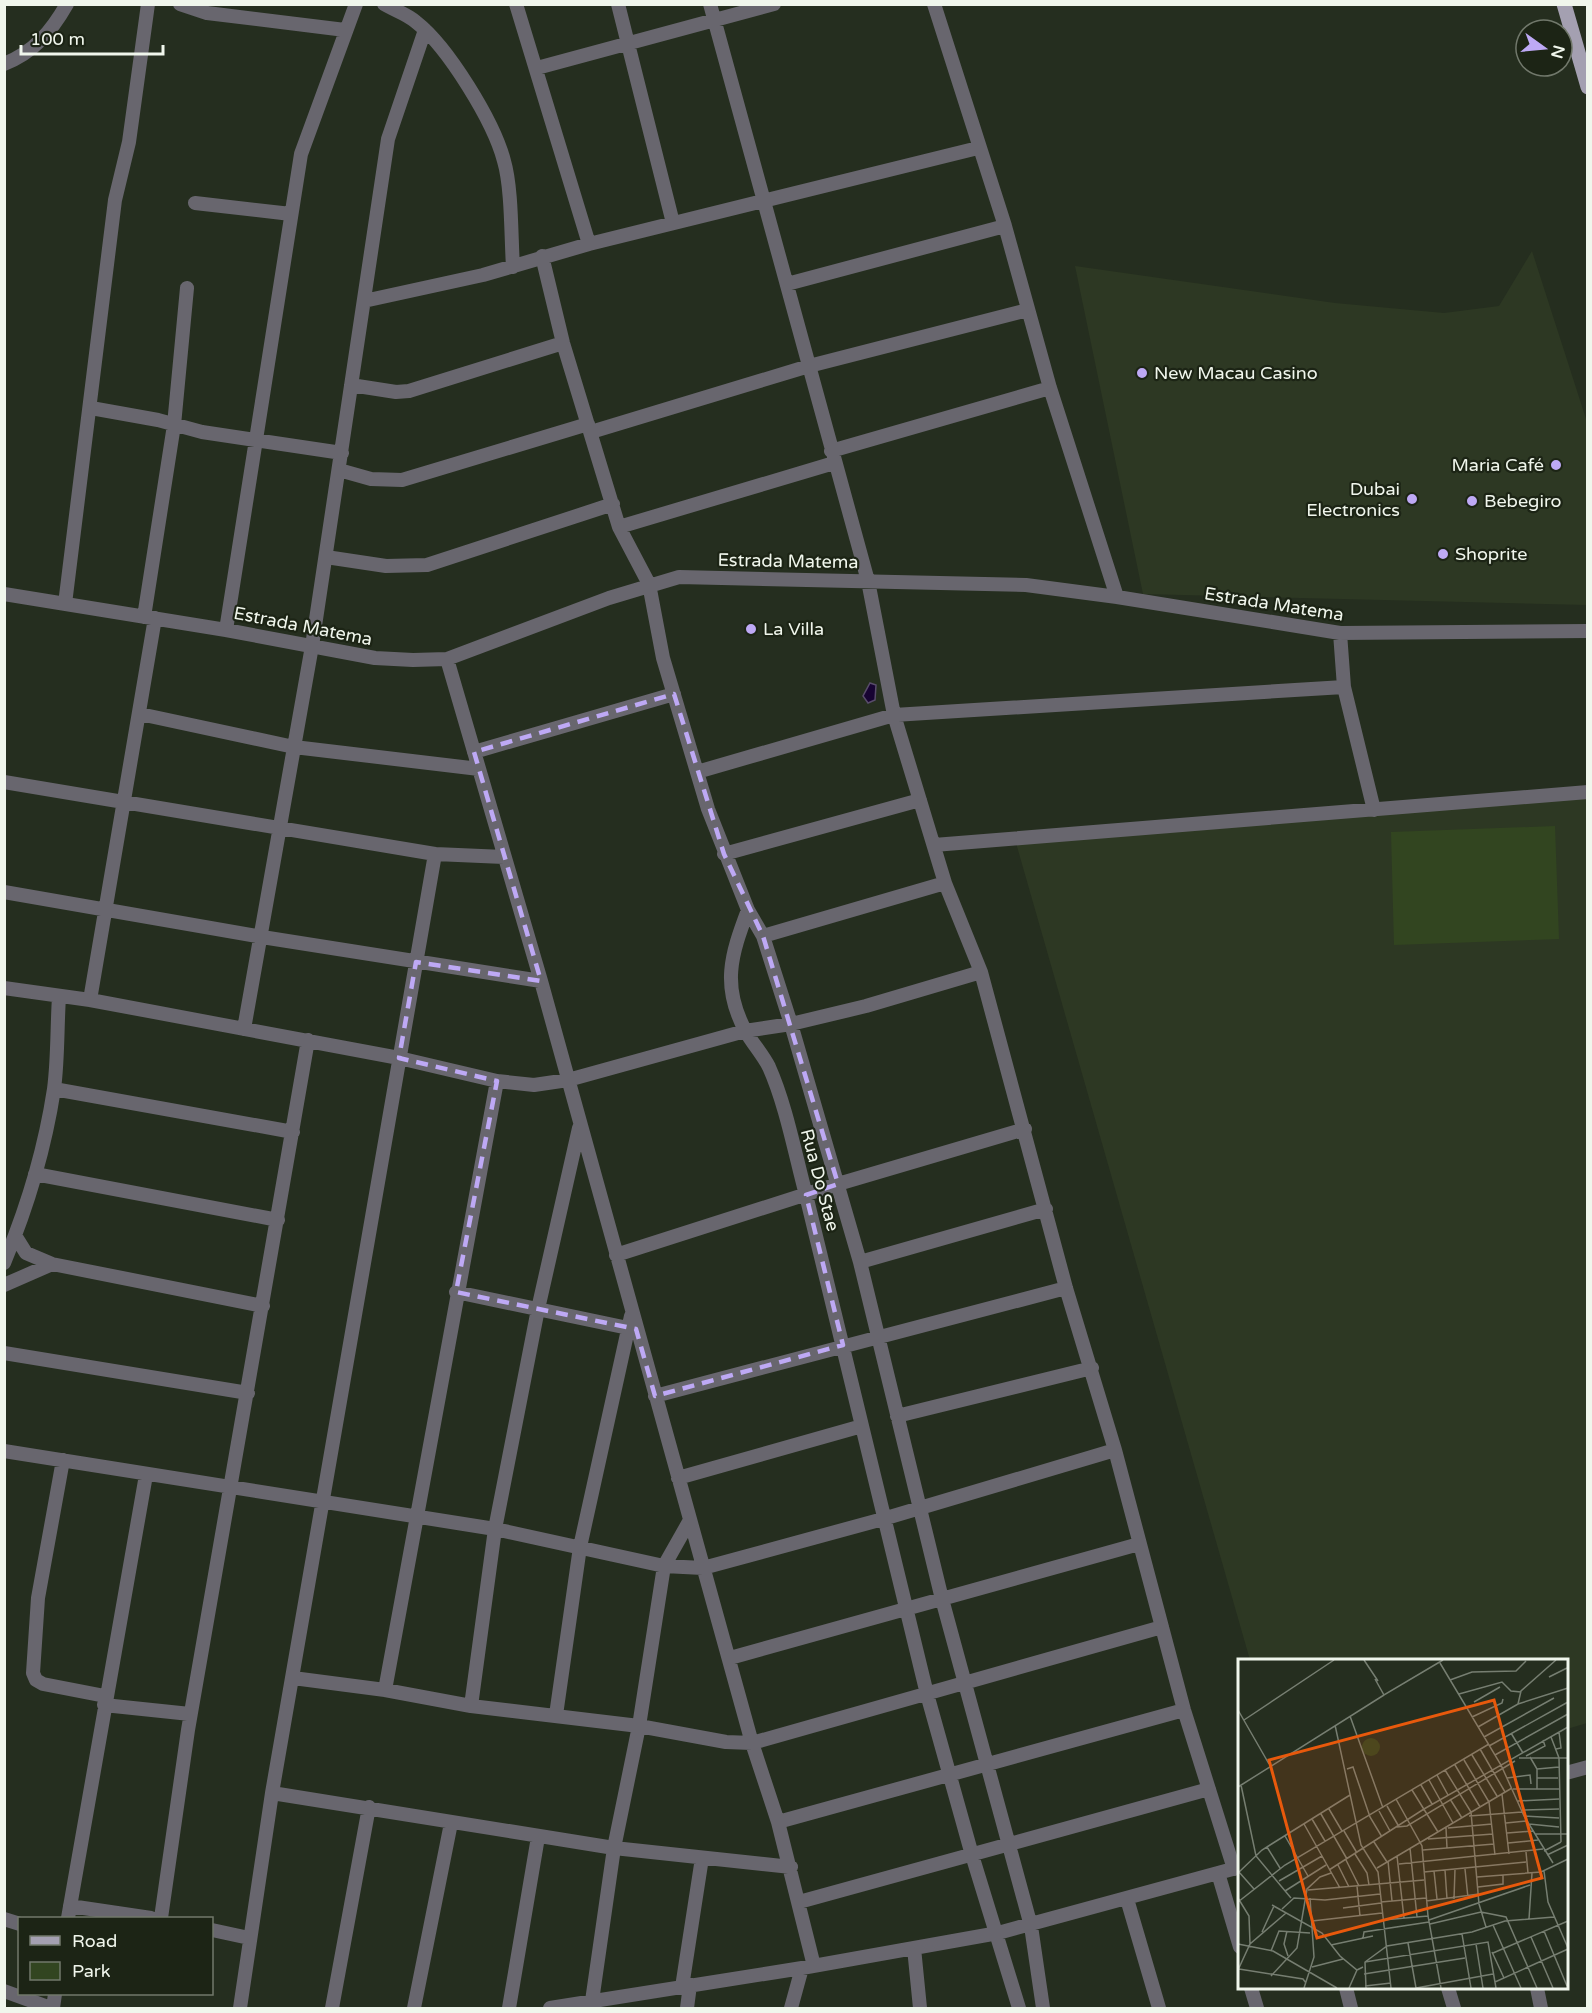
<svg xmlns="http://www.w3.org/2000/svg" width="1592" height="2013" font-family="'Varela Round',sans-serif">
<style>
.built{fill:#2d3823}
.green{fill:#324520}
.water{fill:#170332;stroke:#584c6a;stroke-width:1.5}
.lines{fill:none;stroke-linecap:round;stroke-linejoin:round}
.minor{stroke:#68666e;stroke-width:14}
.major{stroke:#a4a0b1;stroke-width:15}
.marked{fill:none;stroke:#bea9f5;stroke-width:4.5;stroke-dasharray:12 8;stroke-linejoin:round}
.poi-dot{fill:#bea9f5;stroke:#1c2415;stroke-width:2}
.labels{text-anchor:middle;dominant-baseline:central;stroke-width:4.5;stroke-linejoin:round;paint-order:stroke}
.poi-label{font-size:18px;fill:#f0f6ec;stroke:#1c2415;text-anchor:start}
.street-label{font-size:18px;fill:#f0f6ec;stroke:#1c2415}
.inset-road{fill:none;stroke:#767e71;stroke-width:1.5}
.view{fill:#e8590c;fill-opacity:0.15;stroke:#e8590c;stroke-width:3}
.inset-edge{fill:none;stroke:#f0f6ec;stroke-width:3}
</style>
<rect width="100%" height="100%" fill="#252e1f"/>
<path class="built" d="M 1532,251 L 1587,422 L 1587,605 L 1143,594 L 1075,266 L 1335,303 L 1444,313 L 1499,306 Z
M 1587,798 L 1587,1723 L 1567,1729 L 1566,1660 L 1250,1660 L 1016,843 Z"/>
<path class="green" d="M 1555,826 L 1559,939 L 1394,945 L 1391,832 Z"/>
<path class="water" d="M 870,683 L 876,685 L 875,700 L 868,703 L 863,696 Z"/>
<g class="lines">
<path class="minor" d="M 180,4 L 207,13 L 345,30
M 384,4 C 394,10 407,14 416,22 C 448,47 494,122 504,161 C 512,188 511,238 513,267
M 516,4 L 589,244
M 618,4 L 673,223
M 710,4 L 868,581 L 894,715 L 945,883 L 981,972 L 1066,1288 L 1115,1450 L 1184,1710 L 1234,1869
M 934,4 L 1005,226 L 1050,388 L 1117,597
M 4,64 C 34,52 51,32 67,4
M 537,68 L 774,4
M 195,203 L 291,214
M 542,256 L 563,343 L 619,527 L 649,584 L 663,658 L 708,809 L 748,910 L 763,936 L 791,1024 L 860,1262 L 942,1599 L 1031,1926 L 1043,2008
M 787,284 L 1005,226
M 364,301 L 483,275 L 589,244 L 978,148
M 351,385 L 396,392 L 409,391 L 563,343
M 91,408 L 158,420 L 202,432 L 342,453
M 591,432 L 809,366 L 1028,310
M 831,451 L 1050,388
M 339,470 L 371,479 L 402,480 L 588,424
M 619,527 L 834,463
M 326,557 L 386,566 L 427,565 L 613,504
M 4,594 L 226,630 L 375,658 L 413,660 L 447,659 L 609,598 L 679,577 L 1026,585 L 1117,597 L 1340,633 L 1588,631
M 65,604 L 115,200 L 129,142 L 148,4
M 144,617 L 174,425 L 187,288
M 226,630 L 301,154 L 356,4
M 447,659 L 541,981 L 752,1743 L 778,1822 L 814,1966
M 1344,687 L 1374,810
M 140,714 L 294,747 L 479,769
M 474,752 L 674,694
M 697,772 L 894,715 L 1344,687 L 1340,633
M 4,782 L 435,854 L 504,857
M 934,845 L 1588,792
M 724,854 L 920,800
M 4,892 L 262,937 L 541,981
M 748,910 C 731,955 721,986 746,1032 C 753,1044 763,1055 769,1067 C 786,1105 795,1154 806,1195 L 927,1694 L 972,1855 L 1019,2008
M 763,936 L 945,883
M 4,988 L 90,1000 L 399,1058 L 497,1081 L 534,1085 L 568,1080 L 745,1031 L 791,1024 L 866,1006 L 981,972
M 90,1000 L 155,618
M 244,1029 L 312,646 L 388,139 L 425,30
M 54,1089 L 293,1132
M 35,1174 L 278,1220
M 16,1237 L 26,1253 L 52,1264 L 263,1306
M 616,1255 L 838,1184 L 1025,1129
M 860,1262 L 1046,1209
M 4,1263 C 27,1208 45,1148 54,1089 C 58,1059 57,1027 59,997
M 4,1285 L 52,1264
M 456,1292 L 628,1328
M 4,1353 L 248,1393
M 655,1396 L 1066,1288
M 897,1416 L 1092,1368
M 4,1451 L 495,1529 L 664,1566 L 703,1568 L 883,1519 L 1115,1450
M 63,1460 L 38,1598 L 33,1673 L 36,1680 L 43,1684 L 105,1696
M 678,1478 L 862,1426
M 730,1658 L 1139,1544
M 293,1678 L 385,1690 L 471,1706 L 639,1726 L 726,1742 L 752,1743 L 1162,1627
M 385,1690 L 497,1081
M 104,1705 L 190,1714
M 471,1706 L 495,1529 L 538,1309 L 579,1128
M 556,1715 L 580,1547 L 631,1316
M 1566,1773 L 1588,1767
M 272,1793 L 614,1848 L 791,1867
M 778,1822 L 1184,1710
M 1218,1873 L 1240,1947
M 1127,1899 L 1159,2008
M 799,1902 L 1209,1789
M 70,1906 L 151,1918
M 68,1918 L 146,1475
M 161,1918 L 188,1730 L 308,1040
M 4,1919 L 20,1924
M 212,1930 L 249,1938
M 914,1948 L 920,2008
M 682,1987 L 702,1858
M 1251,1988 L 1257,2008
M 1346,1988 L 1351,2008
M 1448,1988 L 1454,2008
M 1537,1988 L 1541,2008
M 4,1991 L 51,2008
M 592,2001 L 614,1848 L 639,1726 L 664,1566 L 690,1520
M 53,2008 L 55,1994
M 240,2008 L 272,1793 L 435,854
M 332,2008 L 369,1807
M 414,2008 L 451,1823
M 509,2008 L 538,1837
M 550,2008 L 802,1968 L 998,1933 L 1240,1867
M 687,2008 L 690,1985
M 791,2008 L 802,1968"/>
<path class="major" d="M 1564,4 L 1588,87"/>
</g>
<path class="marked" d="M 674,694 L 724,854 L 763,936 L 838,1184 L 806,1195 L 843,1345 L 655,1396 L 636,1329 L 456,1292 L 497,1081 L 399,1058 L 416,962 L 541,981 L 474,752 Z"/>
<g class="poi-dot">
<circle cx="1142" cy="373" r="6"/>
<circle cx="1556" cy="465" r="6"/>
<circle cx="1412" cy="499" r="6"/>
<circle cx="1472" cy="501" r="6"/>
<circle cx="1443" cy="554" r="6"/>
<circle cx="751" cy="629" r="6"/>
</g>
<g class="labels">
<g class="poi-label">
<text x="1154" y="373">New Macau Casino</text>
<text x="1544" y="465" text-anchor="end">Maria Café</text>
<text x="1400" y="489" text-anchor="end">Dubai<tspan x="1400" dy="21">Electronics</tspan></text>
<text x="1484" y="501">Bebegiro</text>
<text x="1455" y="554">Shoprite</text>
<text x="763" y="629">La Villa</text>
</g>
<g class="street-label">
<text transform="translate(788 561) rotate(1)">Estrada Matema</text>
<text transform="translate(1274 604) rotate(9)">Estrada Matema</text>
<text transform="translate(303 626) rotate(11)">Estrada Matema</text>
<text transform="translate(820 1180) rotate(75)">Rua Do Stae</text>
</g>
</g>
<g transform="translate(1238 1659)">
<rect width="330" height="330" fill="#252e1f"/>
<path d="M124 88a9 9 0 1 1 18 0a9 9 0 1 1-18 0Z" fill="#324520"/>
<path class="inset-road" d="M 126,1 L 140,22M 202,4 L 263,106 L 286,157 L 315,204M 311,18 L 329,9M 137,20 L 146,36 L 205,1M 212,21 L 234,13 L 278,12 L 288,2M 221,35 L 264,23 L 273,32 L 283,33M 236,43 L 262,28M 280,45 L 283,32 L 318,1M 0,51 L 31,105M 112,57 L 145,149M 234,58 L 264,44 L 265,40M 6,61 L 96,1M 97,66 L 123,186 L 140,213 L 153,329M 240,68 L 280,45 L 330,29M 273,74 L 285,94M 246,78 L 316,39M 313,78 L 321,99 L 323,183M 251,87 L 330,43M 242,90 L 267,133M 318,90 L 323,89 L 321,73M 234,96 L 259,137M 257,96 L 330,55M 288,97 L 307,87 L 305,81M 292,98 L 299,110 L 299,130M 281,99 L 330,99M 226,101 L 251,143 L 257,196M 217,106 L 242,148M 109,110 L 115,108 L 132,158 L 144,178M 299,110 L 321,108M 207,111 L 233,153 L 241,245 L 248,268M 199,116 L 210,136M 269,119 L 292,116 L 293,125M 299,119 L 320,119M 191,121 L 215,164M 3,126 L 18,197 L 53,239M 183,126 L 194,145M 0,128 L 146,36M 275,130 L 321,130M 174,131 L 200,173M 264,135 L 271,195M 158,140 L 184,187 L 190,257 L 203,329M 212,140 L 224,159M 280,142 L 321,140M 149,147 L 160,166M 91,150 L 104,172M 284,151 L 321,150M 141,152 L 152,172M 83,155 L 109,200M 231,157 L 284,153M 286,157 L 321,159M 74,160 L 87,182M 268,164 L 289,162M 66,165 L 102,229M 291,165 L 321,168M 159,168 L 169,167 L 277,102M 208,169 L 209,189M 210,169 L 254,165M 106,172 L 119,194M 269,174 L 295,172M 297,175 L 330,175M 47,177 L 70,217M 190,180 L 255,175M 136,183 L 149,203M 270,184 L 300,181M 29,188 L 42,209M 172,189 L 179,258M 185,191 L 256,185M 306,192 L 323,183M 288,193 L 290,214M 117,195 L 129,214 L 131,226M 309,196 L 330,186M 159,197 L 166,259M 108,201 L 121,227M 150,202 L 154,242M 161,205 L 305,190M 100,206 L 111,228M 139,209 L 274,129M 227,210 L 230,239M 91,211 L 186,150 L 330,68M 207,211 L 209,240M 196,212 L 199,240M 306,212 L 310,243 L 330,289M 1,213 L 16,230M 186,213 L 288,203M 0,214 L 24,191 L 112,136M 239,218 L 303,213 L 330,200M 41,222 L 84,197M 119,227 L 122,257M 240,228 L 265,225 L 265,216M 70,231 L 186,221M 47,232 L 88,206M 0,239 L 11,257 L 12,285M 216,240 L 217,210M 188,242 L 241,235M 0,243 L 47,206 L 251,85M 143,243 L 188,239M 34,246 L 84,274 L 102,297 L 119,311 L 125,308M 105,249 L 143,244M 44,250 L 56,239 L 87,241 L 142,235M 291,260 L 294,214M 145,261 L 190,257M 191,261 L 292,226M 74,262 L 144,254M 192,265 L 243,253 L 268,258 L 299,329M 255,266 L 283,329M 49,272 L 46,285 L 50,297M 306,272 L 329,327M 24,273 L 36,247M 224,275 L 233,329M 293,278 L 315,329M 125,279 L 126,273 L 191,263M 170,284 L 178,329M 0,285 L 35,292 L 99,329M 238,285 L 245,329M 93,286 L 135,277M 33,292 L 41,272 L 72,274M 254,293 L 266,319M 255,294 L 330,262M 127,303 L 250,283 L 258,329M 74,308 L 105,300M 1,310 L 65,320 L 68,324M 0,311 L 12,285 L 48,254M 126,315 L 227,299M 33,317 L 59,289 L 69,230 L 82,218 L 93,214M 257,323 L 330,290M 127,327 L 153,324M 66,329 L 76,298 L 72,239M 111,329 L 119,311M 128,329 L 127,303 L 149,287 L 234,273 L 267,262 L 316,258M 178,329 L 255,315"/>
<path class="view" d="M 256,41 L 304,219 L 79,279 L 31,101 Z"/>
<rect width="330" height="330" class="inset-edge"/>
</g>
<rect width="1592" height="2013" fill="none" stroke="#f0f6ec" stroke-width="12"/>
<rect x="18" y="1917" width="195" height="78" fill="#1c2415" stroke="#71786b" stroke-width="1.5"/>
<rect x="30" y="1936" width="30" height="9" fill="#a4a0b1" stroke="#71786b" stroke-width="1.5"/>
<text x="72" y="1947" font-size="18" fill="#f0f6ec">Road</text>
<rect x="30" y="1962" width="30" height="18" fill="#324520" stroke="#71786b" stroke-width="1.5"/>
<text x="72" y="1977" font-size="18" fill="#f0f6ec">Park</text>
<g transform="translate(1544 48) rotate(105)"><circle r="28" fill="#1c2415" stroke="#71786b" stroke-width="1.5"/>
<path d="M0-4.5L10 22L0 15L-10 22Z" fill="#bea9f5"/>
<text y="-9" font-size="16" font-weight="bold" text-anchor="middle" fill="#f0f6ec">N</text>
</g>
<path d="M21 45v9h142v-9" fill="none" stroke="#f0f6ec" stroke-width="3"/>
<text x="30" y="45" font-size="18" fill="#f0f6ec" stroke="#1c2415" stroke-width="4.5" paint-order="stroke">100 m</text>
</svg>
